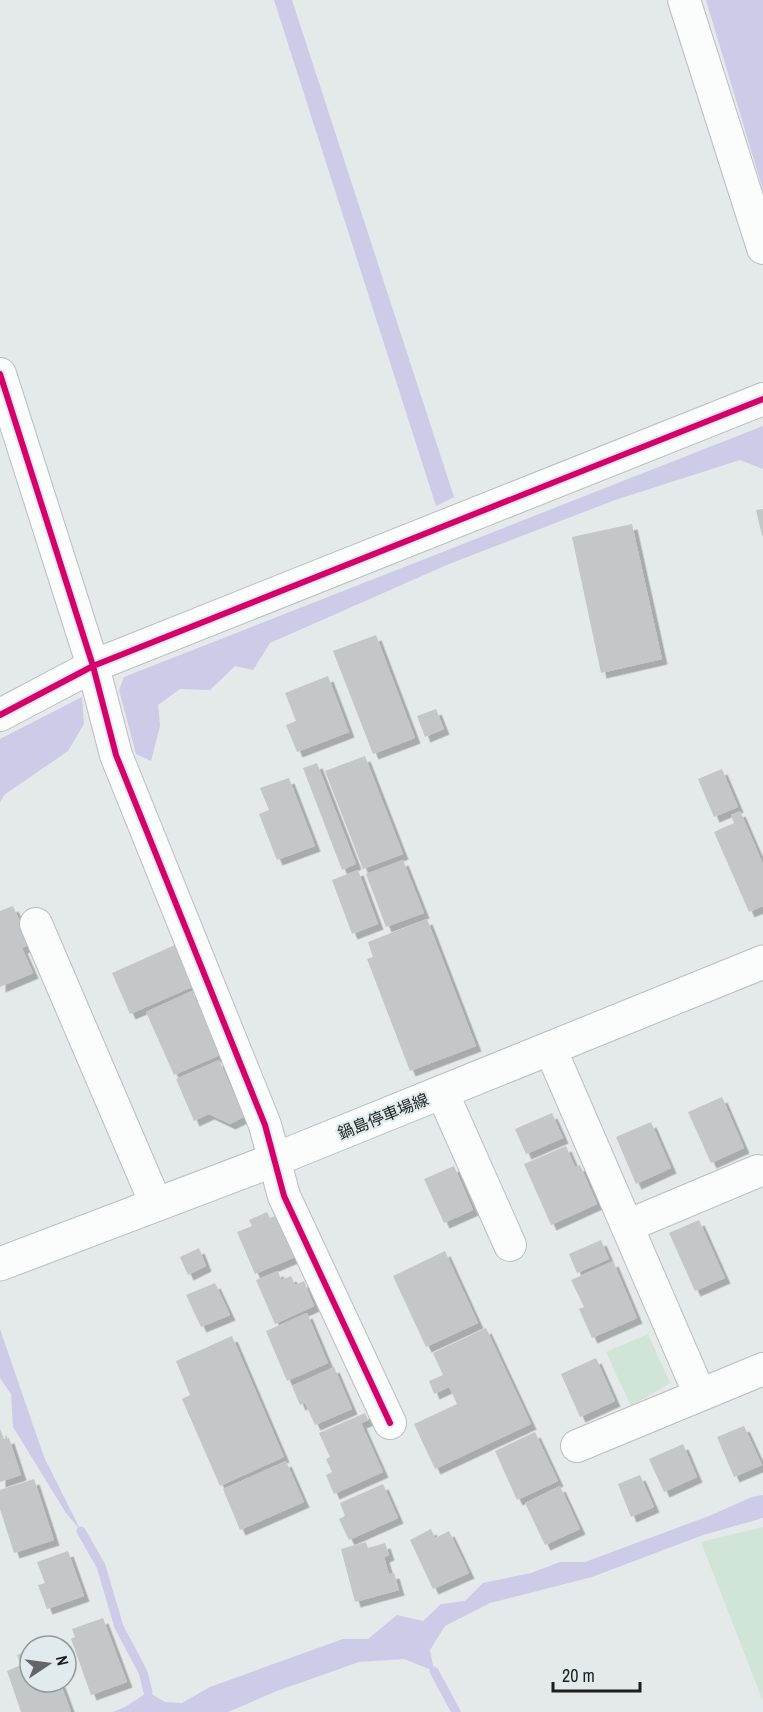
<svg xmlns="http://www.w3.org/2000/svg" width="763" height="1712" font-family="'Archivo Narrow','Noto Sans JP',sans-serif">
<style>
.green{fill:#d1e4d8}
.water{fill:#cccce8}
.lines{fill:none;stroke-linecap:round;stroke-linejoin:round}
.stream{stroke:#cccce8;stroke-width:9}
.building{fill:#c3c7c7;filter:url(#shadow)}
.minor-casing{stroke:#bbbebf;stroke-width:34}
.secondary-casing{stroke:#bbbebf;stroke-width:35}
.minor{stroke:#fbfcfc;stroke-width:32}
.secondary{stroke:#fbfcfc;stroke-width:33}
.cycleway-casing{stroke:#e1eaed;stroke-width:10}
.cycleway{stroke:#d6006c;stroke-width:6}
.labels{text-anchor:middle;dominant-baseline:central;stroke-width:4.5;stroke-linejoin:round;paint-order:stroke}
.street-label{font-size:16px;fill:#1c1f20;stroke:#e1eaed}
</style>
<defs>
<filter id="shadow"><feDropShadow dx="5.5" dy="5.5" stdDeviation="0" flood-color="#0004"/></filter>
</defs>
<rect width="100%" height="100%" fill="#e4e9ea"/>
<path class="green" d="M 648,1334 L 670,1383 L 631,1406 L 606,1352 Z
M 763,1527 L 763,1701 L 701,1542 Z"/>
<path class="water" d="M 274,0 L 292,0 L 454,497 L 436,506 Z
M 706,0 L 763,0 L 763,190 Z
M 763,426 L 763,469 L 740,460 L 615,500 L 449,564 L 270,643 L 253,670 L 235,666 L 210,690 L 180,689 L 158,705 L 160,726 L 151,761 L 136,754 L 119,690 L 124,677 Z
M 82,697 L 84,724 L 68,751 L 4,795 L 0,803 L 0,739 Z
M 0,1329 L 44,1457 L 81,1531 L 66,1513 L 13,1427 L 11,1394 L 0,1378 Z
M 763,1495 L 763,1518 L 703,1535 L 592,1577 L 490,1603 L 445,1626 L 430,1650 L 434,1671 L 404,1659 L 359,1662 L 277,1691 L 228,1712 L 113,1712 L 125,1707 L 148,1692 L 165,1702 L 182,1703 L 210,1687 L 343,1639 L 368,1639 L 397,1615 L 423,1621 L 441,1604 L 465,1601 L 483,1583 L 531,1573 L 560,1562 L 585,1562 L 709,1516 L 752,1497 Z"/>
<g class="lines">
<path class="stream" d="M 81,1531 L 101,1566 L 119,1627 L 143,1672 L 148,1692
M 434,1671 L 456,1712"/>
</g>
<path class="building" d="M 763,509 L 763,535 L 762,536 L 756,510 Z
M 632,524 L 662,659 L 601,673 L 572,537 Z
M 376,635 L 415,738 L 373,754 L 333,651 Z
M 328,676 L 349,732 L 297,752 L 286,725 L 296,721 L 285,693 Z
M 436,709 L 444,729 L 425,737 L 417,716 Z
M 365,756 L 403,854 L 363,869 L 325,771 Z
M 317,763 L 356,864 L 342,870 L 303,768 Z
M 722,769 L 738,807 L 714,817 L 698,779 Z
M 289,778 L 315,846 L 277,860 L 259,814 L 269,810 L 260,788 Z
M 740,811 L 763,864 L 763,906 L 749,912 L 714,832 L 734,823 L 731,815 Z
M 403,860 L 424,913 L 386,927 L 366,874 Z
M 358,870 L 378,924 L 352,934 L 332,880 Z
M 13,906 L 30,944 L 22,948 L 33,973 L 0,987 L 0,911 Z
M 427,919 L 476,1046 L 410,1071 L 367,959 L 373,957 L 368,942 Z
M 175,945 L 192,987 L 130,1014 L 112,973 Z
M 192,991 L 220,1055 L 174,1075 L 146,1012 Z
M 219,1060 L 244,1117 L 230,1124 L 209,1114 L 194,1121 L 176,1079 Z
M 722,1097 L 744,1148 L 711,1163 L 688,1112 Z
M 552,1113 L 563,1138 L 526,1154 L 515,1129 Z
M 651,1122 L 671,1168 L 636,1184 L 616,1137 Z
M 566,1146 L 575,1167 L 580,1165 L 597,1204 L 551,1225 L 524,1164 Z
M 454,1166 L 473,1210 L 444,1223 L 424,1179 Z
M 267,1212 L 270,1218 L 277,1215 L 295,1257 L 255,1274 L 237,1232 L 252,1226 L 249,1220 Z
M 699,1220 L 725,1278 L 695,1291 L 669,1233 Z
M 601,1240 L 609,1259 L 577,1273 L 569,1254 Z
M 199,1248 L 206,1266 L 188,1275 L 180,1257 Z
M 445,1251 L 478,1323 L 426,1347 L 393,1276 Z
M 613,1261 L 637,1318 L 592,1338 L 579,1309 L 584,1307 L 571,1280 Z
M 278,1271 L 281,1280 L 291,1276 L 295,1285 L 304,1281 L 314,1306 L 275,1324 L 256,1280 Z
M 215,1283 L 230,1315 L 201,1327 L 186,1295 Z
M 307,1313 L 328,1363 L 287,1381 L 266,1331 Z
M 486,1328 L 531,1424 L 435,1469 L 414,1424 L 457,1404 L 449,1387 L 434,1394 L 429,1381 L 443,1375 L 433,1353 Z
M 232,1336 L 284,1457 L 220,1486 L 182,1399 L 190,1395 L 176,1361 Z
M 596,1358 L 615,1401 L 580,1417 L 561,1374 Z
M 334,1367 L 352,1409 L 315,1425 L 305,1403 L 300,1405 L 292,1386 Z
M 365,1413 L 368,1420 L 361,1423 L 383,1472 L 334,1494 L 326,1475 L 332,1472 L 326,1459 L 330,1457 L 319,1433 Z
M 744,1426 L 762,1465 L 734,1477 L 717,1437 Z
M 0,1429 L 4,1439 L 9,1438 L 21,1475 L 0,1482 Z
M 535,1432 L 558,1481 L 517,1500 L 495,1451 Z
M 683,1444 L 697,1477 L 664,1492 L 649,1459 Z
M 286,1461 L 304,1502 L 240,1530 L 223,1489 Z
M 640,1475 L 654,1507 L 631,1517 L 618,1484 Z
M 34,1479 L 54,1540 L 14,1553 L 0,1509 L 0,1490 Z
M 383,1484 L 398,1518 L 349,1540 L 339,1519 L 345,1516 L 340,1503 Z
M 560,1486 L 580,1529 L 545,1545 L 525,1503 Z
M 431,1529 L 435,1538 L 449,1531 L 469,1573 L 433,1589 L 410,1540 Z
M 366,1542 L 368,1548 L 385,1543 L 389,1555 L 384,1557 L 389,1574 L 394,1573 L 399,1590 L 355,1602 L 341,1549 Z
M 68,1551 L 84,1596 L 47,1609 L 38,1585 L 45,1583 L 37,1562 Z
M 103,1618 L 127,1682 L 91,1695 L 71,1639 L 75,1637 L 72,1629 Z
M 30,1650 L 30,1682 L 60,1682 L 71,1712 L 21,1712 L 7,1671 L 21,1665 L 17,1655 Z"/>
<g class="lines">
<g class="minor-casing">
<path id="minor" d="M 684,0 L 763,248
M 0,374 L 93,666 L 116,755 L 265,1125 L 284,1196 L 390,1423
M 0,715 L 93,666 L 763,399
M 36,924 L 156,1204
M 550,1048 L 700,1395
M 442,1092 L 510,1245
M 627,1226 L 758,1171
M 577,1446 L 763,1369"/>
</g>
<g class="secondary-casing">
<path id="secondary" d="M 0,1264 L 274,1160 L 763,962"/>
</g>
<use href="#minor" class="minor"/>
<use href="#secondary" class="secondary"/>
<g class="cycleway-casing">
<path id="cycleway" d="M 0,374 L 93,666 L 116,755 L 265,1125 L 284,1196 L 390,1423
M 0,715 L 93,666 L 763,399"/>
</g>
<use href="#cycleway" class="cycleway"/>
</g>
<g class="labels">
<g class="street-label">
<text transform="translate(383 1116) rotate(-22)">鍋島停車場線</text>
</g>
</g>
<g transform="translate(48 1664) rotate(77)"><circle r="28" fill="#e1eaed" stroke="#92999b" stroke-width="1.5"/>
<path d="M0-4.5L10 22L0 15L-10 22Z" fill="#626667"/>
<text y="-9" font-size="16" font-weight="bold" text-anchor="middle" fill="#1c1f20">N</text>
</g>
<path d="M553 1682v9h87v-9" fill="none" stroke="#1c1f20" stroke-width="3"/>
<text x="562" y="1682" font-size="18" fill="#1c1f20" stroke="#e1eaed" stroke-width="4.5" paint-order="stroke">20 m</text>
</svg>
